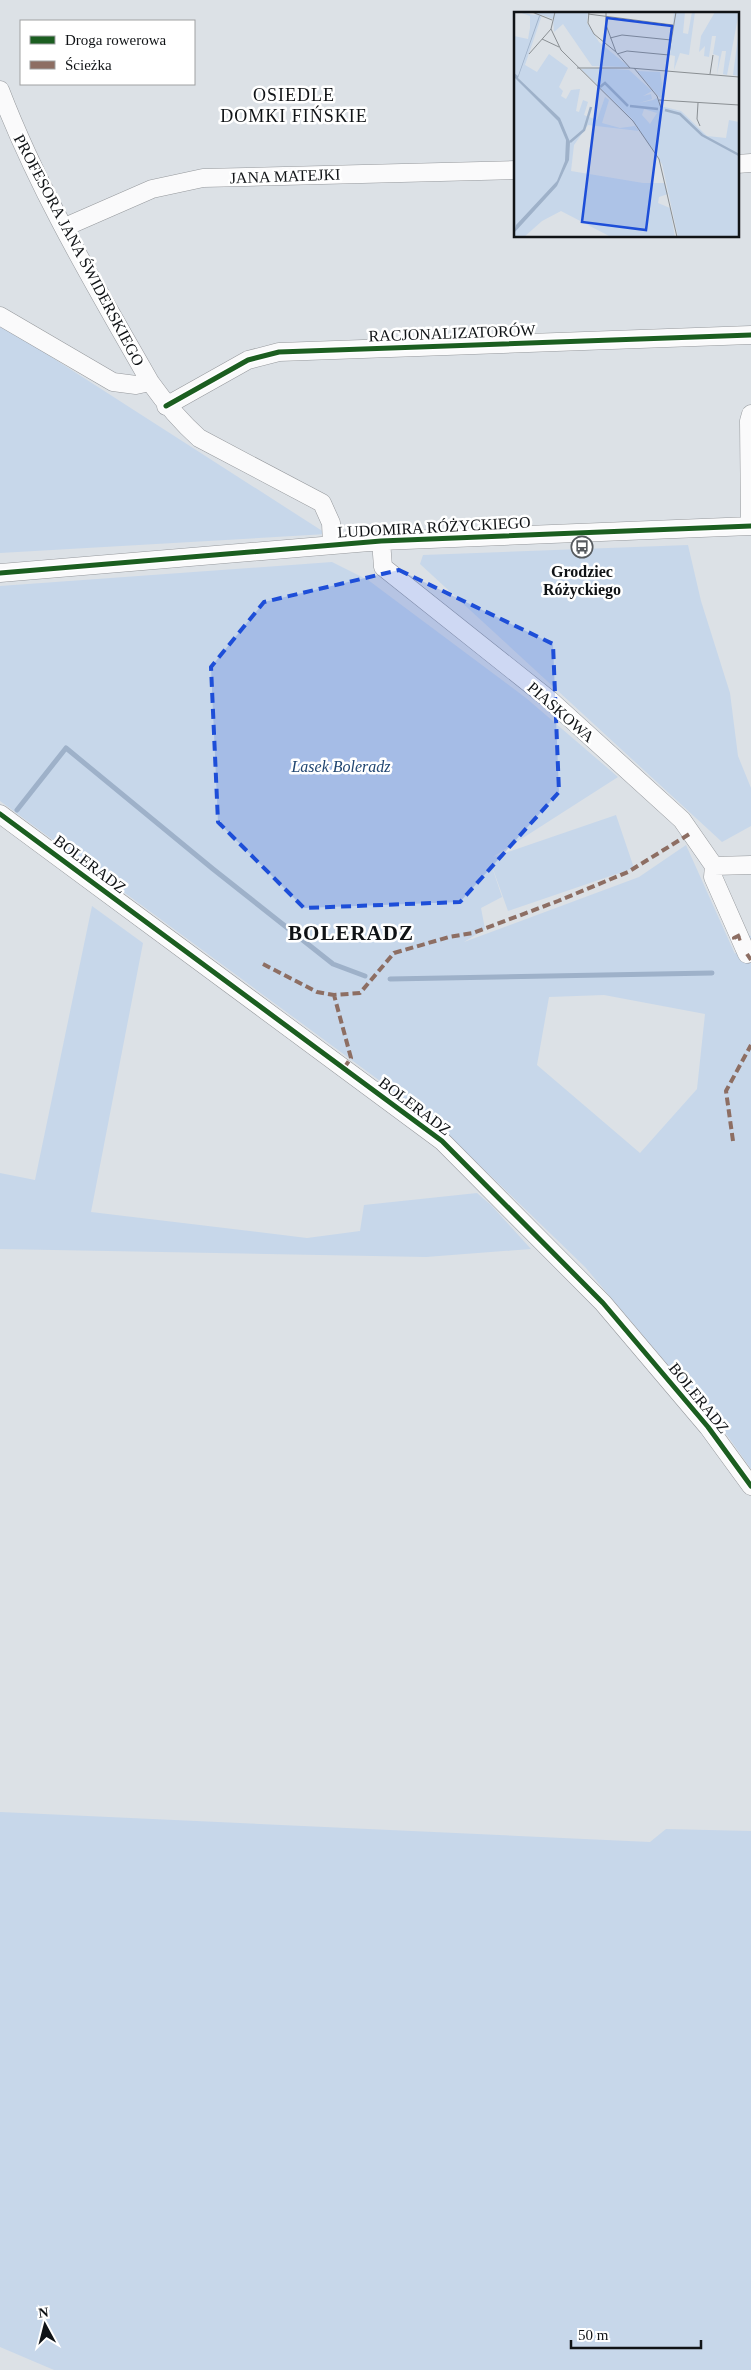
<svg xmlns="http://www.w3.org/2000/svg" width="751" height="2370" font-family="'Times New Roman',serif">
<style>
.green{fill:#c7d7ea;fill-rule:evenodd}
.lines{fill:none;stroke-linecap:round;stroke-linejoin:round}
.stream{stroke:#9eb1c9;stroke-width:5}
.minor-casing{stroke:#95989c;stroke-width:19}
.minor{stroke:#fafafb;stroke-width:18}
.quiet{stroke:#8d6e63;stroke-width:4;stroke-dasharray:8 4;stroke-linecap:butt}
.cycleway-casing{stroke:#fff;stroke-width:8}
.cycleway{stroke:#1b5e20;stroke-width:5}
.marked{fill:#1d4ed8;fill-opacity:0.2;stroke:#1d4ed8;stroke-width:4;stroke-dasharray:10 6;stroke-linejoin:round}
.labels{text-anchor:middle;dominant-baseline:central;stroke-width:5;stroke-linejoin:round;paint-order:stroke}
.street-label{font-size:16px;fill:#101316;stroke:#fff}
.poi-label{font-size:16px;font-weight:bold;fill:#101316;stroke:#fff}
.park-label{font-size:16px;font-style:italic;fill:#214671;stroke:#fff}
.neighbourhood-label{font-size:18px;letter-spacing:1px;fill:#101316;stroke:#fff}
.district-label{font-size:21px;font-weight:bold;letter-spacing:1px;fill:#101316;stroke:#fff}
.inset-river{fill:none;stroke:#9eb1c9;stroke-width:2.5}
.inset-road{fill:none;stroke:#8a8f93;stroke-width:1}
.view{fill:#1d4ed8;fill-opacity:0.15;stroke:#1d4ed8;stroke-width:2.5}
.inset-edge{fill:none;stroke:#101316;stroke-width:2.5}
</style>
<rect width="100%" height="100%" fill="#dce1e6"/>
<path class="green" d="M 0,324 L 327,534 L 0,553 Z
M 688,545 L 701,601 L 730,693 L 738,756 L 751,788 L 751,826 L 722,842 L 420,564 L 423,555 Z
M 332,562 L 368,580 L 526,698 L 618,777 L 493,857 L 616,815 L 634,868 L 508,911 L 489,858 L 502,897 L 481,908 L 485,929 L 464,942 L 639,877 L 686,845 L 735,954 L 746,934 L 751,936 L 751,1469 L 724,1431 L 585,1267 L 433,1120 L 0,801 L 0,586 ZM 604,995 L 705,1014 L 697,1089 L 640,1153 L 537,1065 L 549,997 Z
M 92,906 L 143,943 L 91,1212 L 307,1238 L 360,1231 L 364,1205 L 477,1193 L 491,1205 L 531,1249 L 426,1257 L 0,1249 L 0,1173 L 35,1180 Z
M 0,1812 L 650,1842 L 666,1829 L 751,1831 L 751,2370 L 54,2370 L 0,2347 Z"/>
<g class="lines">
<path class="stream" d="M 17,810 L 66,748 L 213,869 L 333,964 L 365,976
M 390,979 L 712,973"/>
<g class="minor-casing">
<path id="minor" d="M 0,90 C 39,192 96,287 150,382 C 165,403 180,421 199,438 L 322,503 L 331,523 L 332,545
M 737,164 L 751,163
M 65,227 L 152,189 L 203,178 L 515,170
M 0,316 L 113,382 L 136,385 L 150,382
M 166,406 L 248,360 L 279,352 L 751,335
M 750,526 L 749,421 L 751,414
M 381,541 L 383,567 L 550,700 L 682,820 L 714,866
M 0,573 L 381,541 L 751,526
M 0,814 L 442,1141 L 603,1303 L 708,1427 L 751,1486
M 714,866 L 713,877 L 747,954
M 714,866 L 751,865"/>
</g>
<use href="#minor" class="minor"/>
<path class="quiet" d="M 740,935 L 734,938 L 735,940 L 741,938
M 747,954 L 751,960
M 263,964 L 317,992 L 334,995
M 344,1068 L 351,1058 L 334,995 L 360,993 L 394,953 L 449,937 L 473,933 L 558,901 L 628,872 L 691,833
M 733,1141 L 726,1091 L 751,1045"/>
<g class="cycleway-casing">
<path id="cycleway" d="M 166,406 L 248,360 L 279,352 L 751,335
M 0,573 L 381,541 L 751,526
M 0,814 L 442,1141 L 603,1303 L 708,1427 L 751,1486"/>
</g>
<use href="#cycleway" class="cycleway"/>
</g>
<path class="marked" d="M 399,570 L 553,644 L 559,792 L 460,902 L 304,908 L 218,822 L 211,667 L 264,602 Z"/>
<defs>
<g id="bus-ring" transform="scale(1.125)"><circle r="9.5" fill="#fff" stroke="#575b5f" stroke-width="1.5"/><path d="M-5-6H5V4H4V6H2V4H-2V6H-4V4H-5ZM-3.5-4V0h7V-4ZM-3.5 1.2v1.5H-2V1.2ZM2 1.2v1.5H3.5V1.2Z" fill="#575b5f"/></g>
</defs>
<g fill-rule="evenodd">
<use href="#bus-ring" x="582" y="547"/>
</g>
<g class="labels">
<g class="street-label">
<text transform="translate(285 176) rotate(-2)">JANA MATEJKI</text>
<text transform="translate(79 250) rotate(62)">PROFESORA JANA ŚWIDERSKIEGO</text>
<text transform="translate(452 333) rotate(-2)">RACJONALIZATORÓW</text>
<text transform="translate(434 527) rotate(-3)">LUDOMIRA RÓŻYCKIEGO</text>
<text transform="translate(561 712) rotate(41)">PIASKOWA</text>
<text transform="translate(90 864) rotate(37)">BOLERADZ</text>
<text transform="translate(415 1106) rotate(37)">BOLERADZ</text>
<text transform="translate(699 1398) rotate(51)">BOLERADZ</text>
</g>
<g class="poi-label">
<text x="582" y="571">Grodziec<tspan x="582" dy="18">Różyckiego</tspan></text>
</g>
<g class="park-label">
<text x="341" y="766">Lasek Boleradz</text>
</g>
<g class="neighbourhood-label">
<text x="294" y="95">OSIEDLE<tspan x="294" dy="21">DOMKI FIŃSKIE</tspan></text>
</g>
<g class="district-label">
<text x="351" y="933">BOLERADZ</text>
</g>
</g>
<g transform="translate(514 12)">
<rect width="225" height="225" fill="#dce1e6"/>
<path d="M 5,0 L 21,3 L 23,0 L 74,0 L 73,11 L 85,30 L 115,55 L 78,54 L 49,12 L 40,20 L 39,7 L 28,3 L 11,53 L 23,60 L 35,42 L 54,56 L 45,75 L 49,79 L 47,84 L 52,87 L 57,78 L 66,77 L 62,99 L 65,100 L 69,88 L 74,90 L 70,103 L 83,108 L 91,85 L 95,88 L 88,111 L 106,116 L 121,114 L 125,119 L 74,113 L 60,133 L 57,159 L 129,171 L 151,171 L 154,182 L 145,185 L 144,191 L 156,196 L 161,225 L 97,225 L 47,199 L 28,209 L 10,225 L 0,225 L 0,24 L 14,27 L 16,16 L 16,4 ZM 160,0 L 171,0 L 169,21 L 174,22 L 178,0 L 181,0 L 175,43 L 166,41 L 160,58 L 161,44 L 156,43 ZM 201,0 L 225,0 L 213,63 L 209,62 L 212,39 L 208,39 L 203,62 L 205,44 L 199,42 L 202,24 L 198,24 L 195,45 L 190,44 L 191,34 L 185,40 L 187,24 ZM 225,17 L 225,64 L 219,63 ZM 83,56 L 115,58 L 138,79 L 129,84 L 137,82 L 138,87 L 125,91 L 139,88 L 143,86 L 147,94 L 167,99 L 193,124 L 212,126 L 215,108 L 225,110 L 225,225 L 164,225 L 148,152 L 118,107 L 67,57 ZM 130,97 L 143,101 L 136,112 L 128,103 ZM 123,59 L 146,60 L 150,84 L 146,86 Z" fill="#c7d7ea" fill-rule="evenodd"/>
<path d="M 25,4 L 26,4 L 4,66 L 46,106 L 56,130 L 55,148 L 43,174 L 0,221 L 2,213 L 43,169 L 51,149 L 52,128 L 44,109 L 0,65 L 0,61 L 4,64 Z" fill="#9eb1c9"/>
<path class="inset-river" d="M 86,75 L 91,71 L 114,94M 116,94 L 144,97M 151,98 L 166,102 L 188,123 L 225,143M 56,130 L 70,118 L 77,95"/>
<path class="inset-road" d="M 18,0 L 38,8M 41,0 L 37,17 L 47,38 L 119,109 L 145,147 L 163,225M 75,0 L 74,11 L 80,22 L 102,40M 92,0 L 92,13 L 102,40 L 116,56M 74,2 L 159,13M 96,26 L 108,23 L 157,28M 28,27 L 45,35M 15,42 L 37,17M 103,42 L 113,39 L 155,43M 63,56 L 116,56 L 225,65M 120,56 L 143,84 L 147,96M 152,59 L 162,0M 196,62 L 199,43M 145,88 L 225,93M 184,91 L 183,107 L 186,114"/>
<path class="view" d="M 93,6 L 158,14 L 132,218 L 68,210 Z"/>
<rect width="225" height="225" class="inset-edge"/>
</g>
<rect x="20" y="20" width="175" height="65" fill="#ffffff" stroke="#9fa1a2"/>
<rect x="30" y="36" width="25" height="8" fill="#1b5e20" stroke="#9fa1a2"/>
<text x="65" y="45" font-size="15" fill="#101316">Droga rowerowa</text>
<rect x="30" y="61" width="25" height="8" fill="#8d6e63" stroke="#9fa1a2"/>
<text x="65" y="70" font-size="15" fill="#101316">Ścieżka</text>
<g transform="translate(45 2325) rotate(353)" stroke="#ffffff" stroke-width="4" paint-order="stroke">
<path d="M0-4L9 19L0 12L-9 19Z" fill="#101316"/>
<text y="-8" font-size="14" font-weight="bold" text-anchor="middle" fill="#101316">N</text>
</g>
<path d="M571 2340v8h130v-8" fill="none" stroke="#101316" stroke-width="2.5"/>
<text x="578" y="2340" font-size="15" fill="#101316" stroke="#ffffff" stroke-width="4" paint-order="stroke">50 m</text>
</svg>
